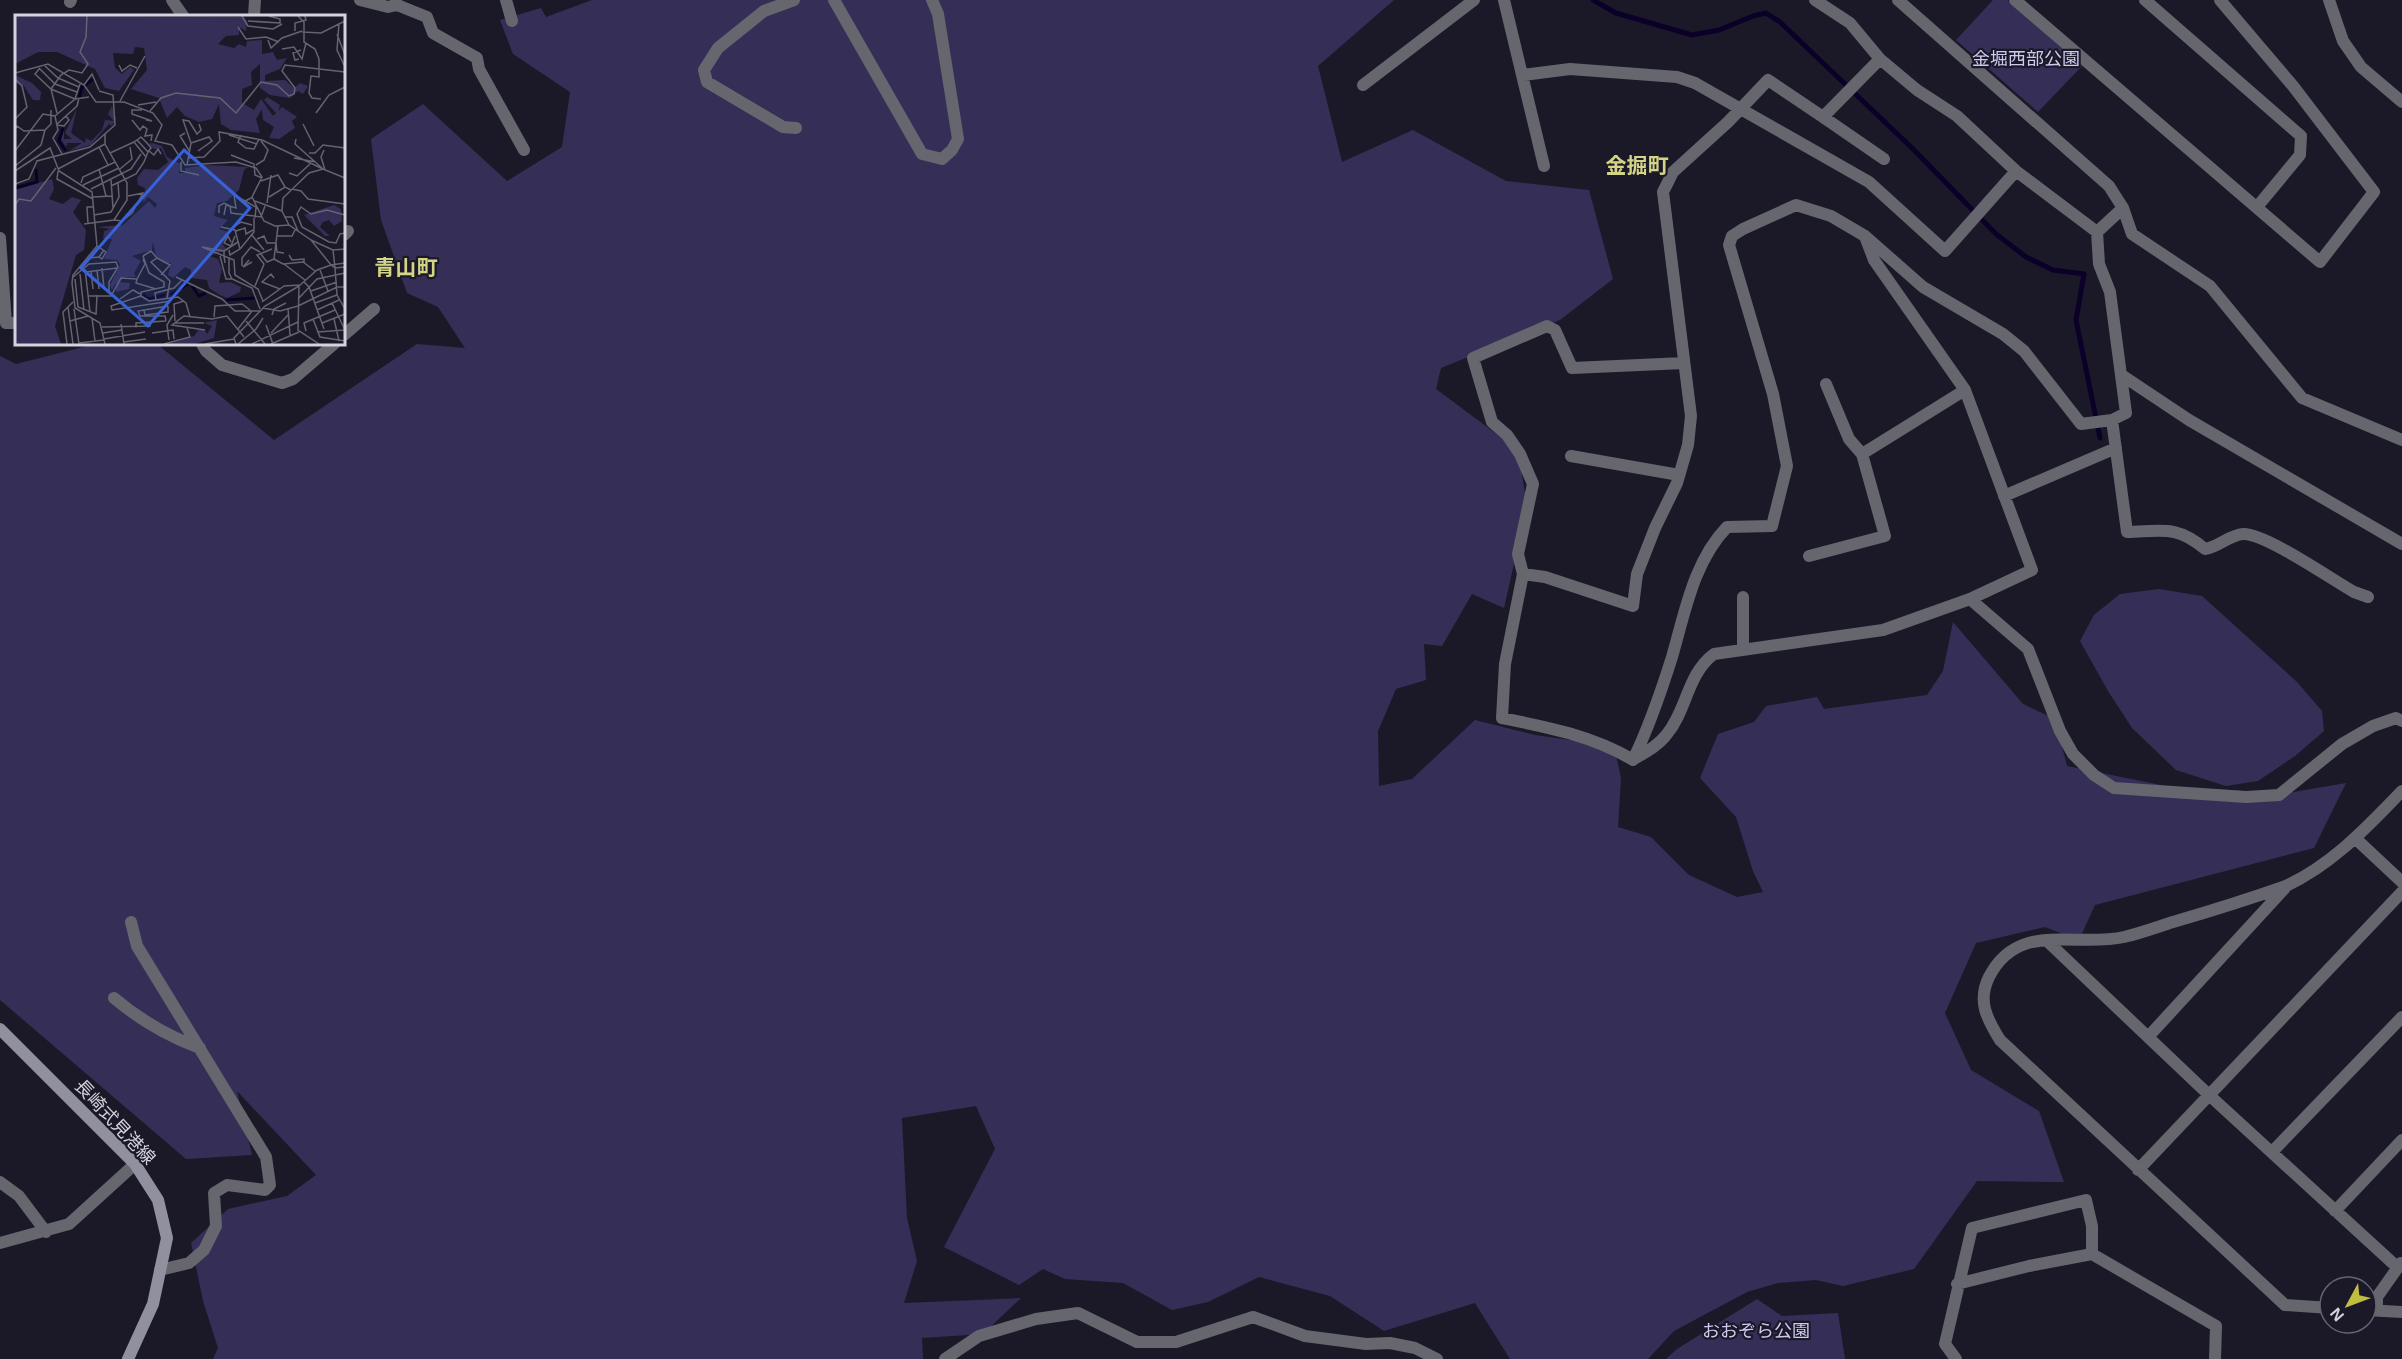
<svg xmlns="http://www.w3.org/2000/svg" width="2402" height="1359" font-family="Helvetica,'Noto Sans JP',sans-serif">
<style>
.green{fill:#352f57}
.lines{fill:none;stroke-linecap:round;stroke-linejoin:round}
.stream{stroke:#0b0028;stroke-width:5}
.street{stroke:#66666e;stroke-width:12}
.secondary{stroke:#91909e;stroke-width:12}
.labels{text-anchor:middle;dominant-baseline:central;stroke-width:4.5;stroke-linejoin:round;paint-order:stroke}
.park-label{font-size:18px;fill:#cccaf0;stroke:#1b1928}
.street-label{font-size:18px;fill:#d3d3dd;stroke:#1b1928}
.quarter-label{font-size:21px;font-weight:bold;fill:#d4d486;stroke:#1b1928}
.inset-river{fill:none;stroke:#0b0028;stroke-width:3}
.inset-road{fill:none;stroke:#656370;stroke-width:1.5}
.view{fill:#3862d9;fill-opacity:0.15;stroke:#3862d9;stroke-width:3}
.inset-edge{fill:none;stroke:#d3d3dd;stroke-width:3}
</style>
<rect width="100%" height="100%" fill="#1b1928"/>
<path class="green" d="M 592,0 L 1394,0 L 1318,66 L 1342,162 L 1413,130 L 1506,181 L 1589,190 L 1613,279 L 1560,320 L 1441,368 L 1436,389 L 1518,450 L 1527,506 L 1504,608 L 1472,594 L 1442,646 L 1424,644 L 1426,680 L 1396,689 L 1378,731 L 1379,786 L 1412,779 L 1475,720 L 1535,735 L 1592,743 L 1615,751 L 1621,778 L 1618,827 L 1651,837 L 1689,875 L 1737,897 L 1763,892 L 1753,871 L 1736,817 L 1700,778 L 1718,734 L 1754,722 L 1766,706 L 1817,697 L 1824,709 L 1927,695 L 1943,671 L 1953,622 L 2023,704 L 2055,719 L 2067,766 L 2240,801 L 2346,783 L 2314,848 L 2095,905 L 2079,940 L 2045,927 L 1976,943 L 1945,1013 L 1971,1070 L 2039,1111 L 2064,1182 L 1977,1181 L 1914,1269 L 1843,1286 L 1816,1280 L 1778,1283 L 1747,1292 L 1674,1331 L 1648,1359 L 1510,1359 L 1475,1303 L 1384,1331 L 1330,1296 L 1259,1277 L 1208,1302 L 1172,1310 L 1123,1283 L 1065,1279 L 1043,1269 L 1019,1285 L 944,1247 L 995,1149 L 976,1106 L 902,1118 L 907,1218 L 917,1261 L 904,1303 L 1021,1298 L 983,1334 L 922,1338 L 923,1359 L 213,1359 L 218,1348 L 203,1301 L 191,1243 L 228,1209 L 287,1196 L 316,1175 L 237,1091 L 252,1155 L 186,1159 L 0,1000 L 0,356 L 16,364 L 95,344 L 157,344 L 274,440 L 417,344 L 465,348 L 438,307 L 407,293 L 381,220 L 371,139 L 423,104 L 507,181 L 562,147 L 570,92 L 513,54 L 500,20 L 541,8 L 546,17 Z
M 1993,0 L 2007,0 L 2082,66 L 2038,112 L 1956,40 Z
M 2159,589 L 2202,596 L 2297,682 L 2322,711 L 2324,731 L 2295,756 L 2258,781 L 2226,786 L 2176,770 L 2132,728 L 2108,691 L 2080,641 L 2094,615 L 2120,594 Z
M 1757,1299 L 1782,1316 L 1838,1313 L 1845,1359 L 1666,1359 L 1677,1349 Z"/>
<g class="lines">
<path class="stream" d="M 1593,0 L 1616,13 L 1692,35 L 1719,30 L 1753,16 L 1766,13 L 1780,22 L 1912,148 L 1996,234 L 2026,257 L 2053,270 L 2084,274 L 2076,320 L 2100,438"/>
<path class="street" d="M 172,0 L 183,16
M 360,0 L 388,7 L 397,5
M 396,0 L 397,5 L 427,17 L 433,33 L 477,58 L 479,69 L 524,150
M 506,0 L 512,21
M 794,0 L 764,11 L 718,48 L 704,70 L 707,82 L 783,127 L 796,128
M 834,0 L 922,154 L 942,159 L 952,150 L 958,139 L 938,14 L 932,0
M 1504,0 L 1544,166
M 1898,0 L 2109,186 L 2123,208 L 2132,234 L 2210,286 L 2302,398 L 2402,440
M 2015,0 L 2320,262 L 2374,192 L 2293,86 L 2220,0
M 2145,0 L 2301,136 L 2300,155 L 2257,207
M 2329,0 L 2343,41 L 2361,67 L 2402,102
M 70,2 L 71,0
M 254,16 L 255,0
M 1523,75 L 1570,69 L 1677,77 L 1695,83 L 1869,182 L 1945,251 L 2016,171
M 1363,85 L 1474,0
M 1823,117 L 1884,159
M 2097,232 L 2123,208
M 344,235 L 348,231
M 0,238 L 6,323 L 16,323
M 344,335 L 374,309
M 202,344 L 206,351 L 222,365 L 282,383 L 293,379 L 334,344
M 2123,376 L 2189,420 L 2402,544
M 2112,420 L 2127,532 C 2162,531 2177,525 2205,549 C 2219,547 2229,535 2243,534 C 2265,533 2331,579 2354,592 L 2368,597
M 1862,454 L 1965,390
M 1571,456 L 1679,475
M 2004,496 L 2116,448
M 1809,556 L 1885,536 L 1862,454 L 1849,439 L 1826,384
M 1523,574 L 1518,554 L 1533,484 L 1520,454 L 1507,435 L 1492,422 L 1473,358 L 1547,326 L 1555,330 L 1572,368 L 1684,363
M 1743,597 L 1743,650
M 1970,599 L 2028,649 L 2060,731 L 2073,754 L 2094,775 L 2114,788 L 2246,797 L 2279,795 L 2342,744 L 2373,726 L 2396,718 L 2402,721
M 1634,759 C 1646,752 1659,745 1667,734 C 1687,710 1687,674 1714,654 L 1883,630 L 1970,599 L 2032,570 L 1965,390 L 1874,260 L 1866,239
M 1633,760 C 1649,727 1661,692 1672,657 C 1685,612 1694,561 1727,527 L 1772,526 L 1787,466 L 1773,394 L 1729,245 L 1732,236 L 1743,229 L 1796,205 L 1831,216 L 1865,236 L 1923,287 L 2003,334 L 2024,351 L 2081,424 L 2112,420 L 2126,413 L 2110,292 L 2099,264 L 2097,232 L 2016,171 L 1957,116 L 1917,90 L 1880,59 L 1850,23 L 1815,0
M 1633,760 C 1593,736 1547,727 1502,718 L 1505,664 L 1523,574 L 1545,577 L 1633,606 L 1637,574 L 1655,528 L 1677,483 L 1688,445 L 1691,416 L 1663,192 L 1673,172 L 1728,122 L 1768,80 L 1823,117 L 1880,59
M 2356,839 L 2402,882
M 131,922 L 137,946 L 266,1157 L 270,1185 L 265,1190 L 227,1185 L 214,1193 L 216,1226 L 204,1250 L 189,1263 L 160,1270
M 2046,940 L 2209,1095 L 2397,1267
M 114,998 C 140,1020 167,1036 200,1048
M 2148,1037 L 2285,888
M 2272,1152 L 2402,1017
M 2138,1170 L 2402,892
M 0,1182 L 19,1196 L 46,1232
M 2335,1211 L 2402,1140
M 0,1243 L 69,1224 L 135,1164
M 1957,1284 L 2029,1266 L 2092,1254 L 2216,1326 L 2215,1359
M 2330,1308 L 2285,1305 L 2000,1040 C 1987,1019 1977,1001 1989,977 C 2018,920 2075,948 2124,937 C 2141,933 2157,927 2173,922 C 2211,911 2249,899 2286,886 C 2333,864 2367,827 2402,791
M 2366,1310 L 2402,1312
M 2377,1311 L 2377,1297 L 2401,1263
M 945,1359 L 979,1336 L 1036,1319 L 1078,1313 L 1137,1342 L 1176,1342 L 1253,1317 L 1305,1336 L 1366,1344 L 1390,1343 L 1415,1348 L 1437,1359
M 1956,1359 L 1945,1344 L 1972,1228 L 2086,1200 L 2092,1226 L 2092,1254"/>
<path class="secondary" d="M 0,1029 L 135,1164 L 158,1200 L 167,1238 L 153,1304 L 128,1359"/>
</g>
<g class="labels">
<g class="park-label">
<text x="2026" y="59">金堀西部公園</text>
<text x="1756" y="1331">おおぞら公園</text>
</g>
<g class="street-label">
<text transform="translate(115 1122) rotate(47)">長崎式見港線</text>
</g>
<g class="quarter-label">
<text x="1637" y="165">金掘町</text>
<text x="406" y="267">青山町</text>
</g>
</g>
<g transform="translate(15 15)">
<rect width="330" height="330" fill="#1b1928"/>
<path d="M 0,1 L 227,2 L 232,6 L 231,16 L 224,12 L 224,20 L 211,21 L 203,29 L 219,33 L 224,29 L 231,32 L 232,26 L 247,25 L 247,39 L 258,37 L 262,45 L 272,43 L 265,54 L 250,60 L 250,66 L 270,65 L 279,73 L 285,68 L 293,71 L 288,79 L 283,76 L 275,83 L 255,80 L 245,73 L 245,49 L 236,57 L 237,70 L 227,74 L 227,88 L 239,95 L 246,84 L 258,101 L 261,98 L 249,85 L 252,82 L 265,90 L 263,96 L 267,92 L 282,102 L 277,106 L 280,113 L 264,124 L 254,123 L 259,112 L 248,105 L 247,94 L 241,104 L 245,118 L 216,115 L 206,109 L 204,89 L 197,104 L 184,107 L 170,101 L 162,92 L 152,103 L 144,83 L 116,74 L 132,55 L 129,33 L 120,32 L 118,39 L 98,38 L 100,53 L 107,59 L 115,52 L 119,55 L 104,76 L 90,73 L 80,54 L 42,37 L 23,37 L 0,49 ZM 0,60 L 17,68 L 26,77 L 25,85 L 18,85 L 9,71 L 0,68 ZM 97,91 L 101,104 L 97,111 L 94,109 L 76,130 L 54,136 L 67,128 L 52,128 L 51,132 L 45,123 L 46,116 L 49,116 L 49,124 L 57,124 L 50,118 L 62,93 L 56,118 L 70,128 L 71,123 L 76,126 L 87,115 L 90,105 L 99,106 L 93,99 ZM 137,128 L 147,131 L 152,142 L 166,149 L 164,158 L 170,158 L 170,153 L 191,150 L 233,152 L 229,155 L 224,175 L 212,186 L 202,188 L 199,201 L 213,205 L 204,214 L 213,217 L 206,227 L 212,235 L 195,241 L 203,244 L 207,254 L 204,268 L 215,267 L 226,272 L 225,277 L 212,283 L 205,280 L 194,273 L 192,265 L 176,263 L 176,255 L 170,252 L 158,263 L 153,260 L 156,248 L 148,248 L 141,241 L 138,227 L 137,235 L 117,241 L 126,246 L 119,258 L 121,262 L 109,262 L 105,267 L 115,268 L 114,274 L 101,277 L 101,268 L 97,275 L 95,270 L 105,250 L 102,245 L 89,244 L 97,224 L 88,224 L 89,216 L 95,214 L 82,212 L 108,210 L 134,186 L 140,193 L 142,189 L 133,182 L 128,188 L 130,173 L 123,170 L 122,163 L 129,154 L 143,155 L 153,147 L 146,133 L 139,134 L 133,129 ZM 37,164 L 39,174 L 34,184 L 48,189 L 57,182 L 66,185 L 58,197 L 71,215 L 69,235 L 61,240 L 40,311 L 46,329 L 0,329 L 0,175 ZM 319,190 L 326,194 L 327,206 L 319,211 L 314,205 L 308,207 L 305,212 L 315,221 L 310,221 L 289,200 ZM 202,305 L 199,323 L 179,329 L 154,329 L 179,321 L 184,314 L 189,314 L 192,319 L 197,311 L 189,308 Z" fill="#352f57"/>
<path class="inset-river" d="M 64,83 L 67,72 L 78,64M 48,113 L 44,126 L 51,136M 0,173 L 22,167 L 21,154M 177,271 L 184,281 L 191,278M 128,279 L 133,284 L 150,280M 155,280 L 173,269M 211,285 L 240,283"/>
<path class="inset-road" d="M 227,1 L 233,11 L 258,14 L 267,9M 283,1 L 289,7 L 289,27 L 300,34 L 304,44 L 304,62 L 296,61 L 294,78 L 297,83 L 306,84M 233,6 L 265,8 L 265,4 L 254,1M 324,8 L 322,35 L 330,52M 223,12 L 231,24 L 251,22 L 264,27M 280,16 L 280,8 L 291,5 L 290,1M 287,17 L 306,18 L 330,6M 322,19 L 330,40M 253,25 L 256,33 L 267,23 L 287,16M 267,34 L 279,32 L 287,44 L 291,28M 284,44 L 280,45 L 278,38 L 286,35M 104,50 L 107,56 L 115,50 L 122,53M 30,51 L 43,63 L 64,72M 24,53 L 40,69 L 62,77M 25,53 L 20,59 L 36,74 L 60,84 L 74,82M 0,58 L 33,49 L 69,70 L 81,87 L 109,87 L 138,98 L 147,110 L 140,126 L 157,130 L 170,150 L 221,147 L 241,153 L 247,162 L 237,182 L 249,206 L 260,211 L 274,210 L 296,225 L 316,250 L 330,248M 0,64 L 7,71 L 12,92 L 0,104M 69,70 L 77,59 L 84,75M 105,86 L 130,41M 123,90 L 141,87M 127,95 L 117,95 L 117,99 L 137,106 L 131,105M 135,96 L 146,83 L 161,78 L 205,83 L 221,98 L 246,67 L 262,70 L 274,81 L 279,79 L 280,73 L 267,56 L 270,50 L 330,57M 42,98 L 36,74 L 46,60 L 54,55 L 67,58 L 73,49 L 65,37 L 71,22 L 72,1M 301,98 L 314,80 L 330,72M 117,105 L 125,115 L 128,111 L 132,114 L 130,121 L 137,120 L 136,126M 42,109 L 62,91 L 64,83M 288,109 L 299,131M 42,110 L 49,111 L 54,105 L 51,101M 0,114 L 2,111 L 9,116 L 30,115 L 36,109 L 36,95M 170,118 L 165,121 L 175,137M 214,120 L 242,129M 226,120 L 223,127 L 231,133 L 239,134 L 244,124M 281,124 L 280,129 L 308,154M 122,125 L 126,122 L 132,128 L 136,133 L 133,137M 119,127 L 131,142M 176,128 L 168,105 L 174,106 L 182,119 L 186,115 L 184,109M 84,132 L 93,150M 309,135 L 306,142 L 310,155M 0,136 L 28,99 L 40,101M 134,136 L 139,140 L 143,134 L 146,139M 95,138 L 119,127M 294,138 L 300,138 L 308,130 L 330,133M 47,139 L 38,123 L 43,115 L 40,101 L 60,84 L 65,69M 216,140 L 239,149 L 240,160 L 247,163M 173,143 L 189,142 L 205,126 L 204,117 L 247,125 L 308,154M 279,143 L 301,147M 166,147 L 166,156 L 184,160M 172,150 L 176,128 L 194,122 L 197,126 L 183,136M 241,150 L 249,145 L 253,135 L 246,126M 0,151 L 26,130 L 30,115M 43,154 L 90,129M 84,154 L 91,181M 105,154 L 117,144 L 115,132M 0,156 L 35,133 L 44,156 L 77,177 L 82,231 L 58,260 L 57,268 L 60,293 L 85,308 L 90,329M 43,156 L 42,164 L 78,184M 274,158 L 282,161 L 295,149M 96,165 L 98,193M 246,166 L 263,160 L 270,172M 66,168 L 68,162 L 100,147M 0,169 L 14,164 L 22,146 L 75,132 L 100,110 L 98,80 L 84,76M 68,170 L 104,153M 96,171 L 121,159 L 129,147 L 133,137 L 122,125 L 119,127M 76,174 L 116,154 L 126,139M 277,174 L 286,176 L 293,184 L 330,189M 78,182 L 97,181M 238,182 L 230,186 L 241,192 L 240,203M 254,182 L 270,172 L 276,175M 240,186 L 267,196M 252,188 L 256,160M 0,190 L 4,184 L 16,186 L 41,153M 204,198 L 204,191 L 209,188 L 215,191 L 216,198 L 246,202 L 250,191M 79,200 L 96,197 L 104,182 L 103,168M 209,200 L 211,190 L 221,193 L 219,180 L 230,186M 330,200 L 312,195 L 296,199 L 286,192 L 282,199 L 287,212 L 314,227 L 321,228 L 325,219 L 330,218M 270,202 L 277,202 L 283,216M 99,205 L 107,206 L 117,198 L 128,178 L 113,181M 69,209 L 99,205 L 112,185 L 112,168 L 90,129 L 90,118M 73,209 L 72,192 L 78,192M 274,210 L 267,196 L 268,183 L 294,158 L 308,154 L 330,163M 263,211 L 259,244 L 268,249 L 288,247 L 300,256M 206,212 L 220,215 L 225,234 L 215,240 L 214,235M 218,212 L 226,207 L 237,210M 221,216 L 230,213 L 231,219 L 238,215M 236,219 L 249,235M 262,221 L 277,221 L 280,215M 242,224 L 249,221 L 252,228 L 261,228 L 262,237 L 269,238M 296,225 L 318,235 L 330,234M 216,227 L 213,221 L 209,228 L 216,231 L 220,221M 223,227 L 209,236 L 209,241 L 214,243 L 214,258 L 217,264 L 237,273 L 245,294M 82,231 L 91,237 L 87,244 L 84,242M 225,234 L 239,217 L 239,203M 318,235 L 320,253 L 330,252M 209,236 L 187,232 L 209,241 L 210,248M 245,238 L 252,247 L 259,244M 274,240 L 277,245 L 289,244 L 289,248M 128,241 L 134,258 L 149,267 L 149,272 L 126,277 L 126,281 L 96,291 L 97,295 L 156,286M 128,241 L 136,236 L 142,243 L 136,247 L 155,266 L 152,283M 205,241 L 211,264 L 217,264M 74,243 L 84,242 L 89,235M 142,243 L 155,250 L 146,260M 214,243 L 219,245 L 220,260 L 243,274 L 248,286M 234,245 L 228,252 L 237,247M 269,249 L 290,265M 227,251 L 227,243 L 236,232 L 245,237M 87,253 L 89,273M 70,254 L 75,297M 82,255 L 84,274M 305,255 L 313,276M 76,256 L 78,274M 71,257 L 102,253M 65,259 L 69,295M 161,262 L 207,284 L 220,296 L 245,296M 57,263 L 74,249 L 101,247 L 103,252 L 94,267 L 94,279M 259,263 L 256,259 L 247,267 L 265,274M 60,264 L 63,292 L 81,299M 122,264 L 121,268 L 141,274M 122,264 L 130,249 L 128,244M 289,267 L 294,272 L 309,314M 240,271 L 249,249 L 242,240 L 257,234M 296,276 L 322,267M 73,281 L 96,281 L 106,263 L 122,264M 126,281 L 134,286 L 163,282 L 171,288 L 175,302M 105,284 L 118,275 L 125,279M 283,284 L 302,264 L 330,258M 141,285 L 140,278 L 159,273 L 167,265M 247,287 L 269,271 L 285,270M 300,288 L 322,280M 317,288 L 330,315M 283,291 L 322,272 L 330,272M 53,292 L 58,329M 248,293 L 265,296 L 283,291M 273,293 L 275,320M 59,294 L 64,329M 129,295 L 130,300 L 153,297 L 153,291M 302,295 L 324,285M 81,300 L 82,280M 257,300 L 259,294 L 271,288M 199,302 L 200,291 L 227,289 L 236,296M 77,303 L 80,326M 298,304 L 305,322 L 330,326M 319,304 L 324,326M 55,306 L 73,301M 151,306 L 150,301 L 125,301 L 123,296 L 153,291M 160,306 L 159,289 L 169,286M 231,306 L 250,329M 159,308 L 189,308M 307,308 L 330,299M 106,309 L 109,329M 251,310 L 258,329M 87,312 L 136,311M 121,313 L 121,308 L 151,306M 223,314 L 237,296M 190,315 L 157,310 L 169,301 L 197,304 L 212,301 L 229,322M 291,316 L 289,308 L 320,295M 302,317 L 330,315M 88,318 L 107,315M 137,318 L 158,315 L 159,324M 256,318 L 273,300M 89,324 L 130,317M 154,325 L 152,310 L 158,300M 109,327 L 131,324M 64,328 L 89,325M 52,329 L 48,297 L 58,287M 149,329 L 175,322 L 172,313M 190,329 L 219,324M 221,329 L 219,323 L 250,291 L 284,271M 223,329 L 241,314 L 248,303M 237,329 L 283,307M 256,329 L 284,317M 304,329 L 283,315 L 284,271 L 302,255 L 316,250 L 320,253 L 322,280 L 330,294"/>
<path class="view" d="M 169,135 L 235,193 L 133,311 L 66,253 Z"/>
<rect width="330" height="330" class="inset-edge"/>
</g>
<g transform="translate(2348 1305) rotate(229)"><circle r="28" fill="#1b1928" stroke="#656370" stroke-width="1.5"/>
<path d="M0-4.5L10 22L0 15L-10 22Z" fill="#c0be41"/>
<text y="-9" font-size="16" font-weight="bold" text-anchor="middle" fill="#d3d3dd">N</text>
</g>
</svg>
